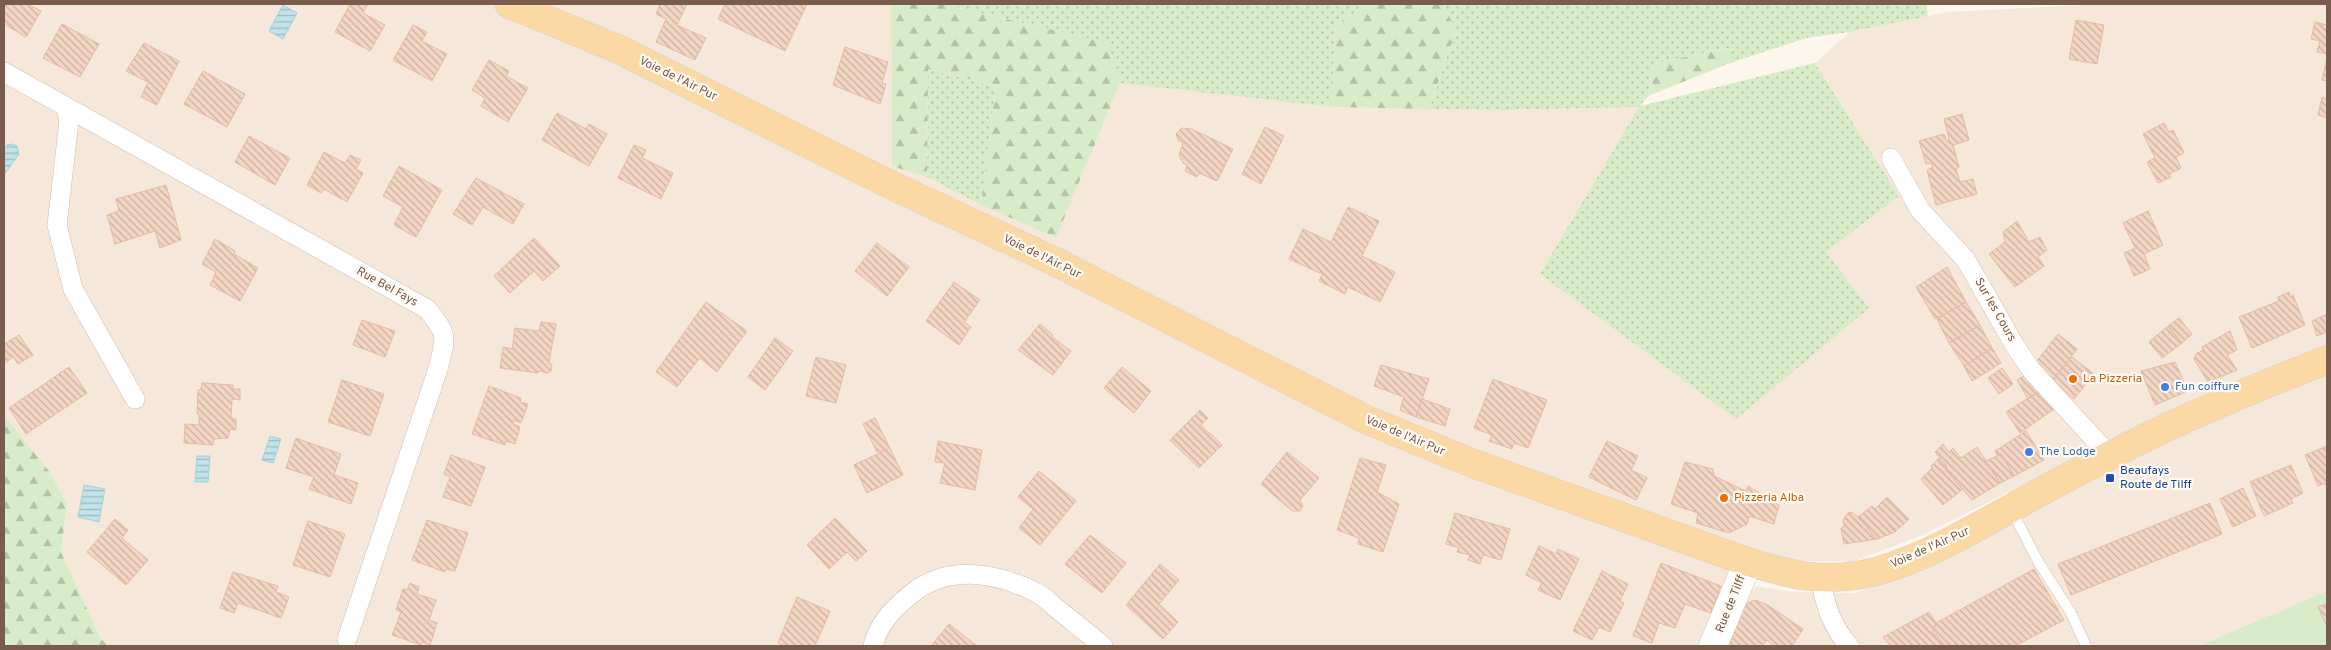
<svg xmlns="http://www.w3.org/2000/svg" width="2331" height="650" font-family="Overpass,sans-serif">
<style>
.residential{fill:#f5e8da}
.grass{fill:url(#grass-dots)}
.forest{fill:url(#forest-firs)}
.garden{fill:#d8ecc9}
.water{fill:url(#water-rules);stroke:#a5d3da}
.building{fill:url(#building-back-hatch);stroke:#e6bba3}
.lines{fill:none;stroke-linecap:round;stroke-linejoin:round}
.service-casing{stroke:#d1beb0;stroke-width:11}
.minor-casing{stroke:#d1beb0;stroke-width:20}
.secondary-casing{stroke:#d6c0b0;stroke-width:29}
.primary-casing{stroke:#dad1cd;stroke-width:29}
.service{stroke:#fff;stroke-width:10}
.minor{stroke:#fff;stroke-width:19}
.secondary{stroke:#fff;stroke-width:28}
.primary{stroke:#fbd9a5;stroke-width:28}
.food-dot{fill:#e8710a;stroke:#fffaf3;stroke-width:2}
.shop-dot{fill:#3f7fe0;stroke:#fffaf3;stroke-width:2}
.transit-dot{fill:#1a4fb4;stroke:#fffaf3;stroke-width:2}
.labels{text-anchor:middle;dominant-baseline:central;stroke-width:4.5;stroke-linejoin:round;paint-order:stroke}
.street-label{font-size:12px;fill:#7a5c4d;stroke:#fffaf3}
.food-label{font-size:12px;fill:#c56008;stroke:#fffaf3;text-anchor:start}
.shop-label{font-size:12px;fill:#366cbe;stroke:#fffaf3;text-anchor:start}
.transit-label{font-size:12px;fill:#164399;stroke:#fffaf3;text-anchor:start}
</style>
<defs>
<pattern id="grass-dots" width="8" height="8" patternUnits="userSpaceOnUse" patternTransform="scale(1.25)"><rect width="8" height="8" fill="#d8ecc9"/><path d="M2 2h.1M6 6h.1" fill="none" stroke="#b4c2a5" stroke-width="1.8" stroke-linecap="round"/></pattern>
<pattern id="forest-firs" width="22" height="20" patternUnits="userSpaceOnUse" patternTransform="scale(1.25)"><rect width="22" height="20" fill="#d8ecc9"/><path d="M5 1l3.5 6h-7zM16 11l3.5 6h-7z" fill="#b4c2a5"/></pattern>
<pattern id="water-rules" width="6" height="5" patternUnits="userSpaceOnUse" patternTransform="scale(1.25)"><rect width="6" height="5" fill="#bfe3e8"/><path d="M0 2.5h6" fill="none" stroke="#a0bbbe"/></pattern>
<pattern id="building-back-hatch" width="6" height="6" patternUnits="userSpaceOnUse" patternTransform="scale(1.25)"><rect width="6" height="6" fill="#f3d5c3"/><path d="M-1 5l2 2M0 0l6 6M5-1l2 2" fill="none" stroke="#cab0a1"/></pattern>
</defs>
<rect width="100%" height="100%" fill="#fdf6ec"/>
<path class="residential" d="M 4,4 L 891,4 L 892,166 L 927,177 L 981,205 L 1056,238 L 1120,83 L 1332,107 L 1504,110 L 1639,107 L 1826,252 L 1899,196 L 1815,63 L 1850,32 L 1948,12 L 2102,4 L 2327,4 L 2327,347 L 2210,391 L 1925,534 L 1852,562 L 1781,560 L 1740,544 L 1732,572 L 1700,646 L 109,646 L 101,639 L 61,552 L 67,503 L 49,471 L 4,415 Z
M 2327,371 L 2327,591 L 2198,646 L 1722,646 L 1744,597 L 1756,586 L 1793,592 L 1855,593 L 1910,574 L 2188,428 Z"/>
<path class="grass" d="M 943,4 L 1369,4 L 1335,25 L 1332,107 L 1120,83 L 1107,43 Z
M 1443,4 L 1926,4 L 1928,16 L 1850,32 L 1806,38 L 1730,63 L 1728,48 L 1653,64 L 1648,96 L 1640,106 L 1815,63 L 1899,196 L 1826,252 L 1869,308 L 1736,419 L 1540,274 L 1639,107 L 1504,110 L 1429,109 L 1456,30 Z
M 928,69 L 996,86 L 981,205 L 927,177 Z"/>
<path class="forest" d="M 891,4 L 943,4 L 1108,43 L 1120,83 L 1056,238 L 981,205 L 996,86 L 928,69 L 927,177 L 892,166 Z
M 1369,4 L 1443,4 L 1456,30 L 1429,109 L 1332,107 L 1335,25 Z
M 1729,48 L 1730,63 L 1648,96 L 1653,64 Z
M 4,415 L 49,471 L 67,503 L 61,552 L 101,639 L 109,646 L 4,646 Z"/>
<path class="garden" d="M 2327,591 L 2327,646 L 2198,646 Z"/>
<path class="water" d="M 283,5 L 297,13 L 283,39 L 269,31 Z
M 12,144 L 17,146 L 19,154 L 4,175 L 4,149 L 7,145 Z
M 270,436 L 281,439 L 273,463 L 262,460 Z
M 197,456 L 210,456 L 208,482 L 195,482 Z
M 84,485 L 105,489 L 99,522 L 78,517 Z"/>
<path class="building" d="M 4,4 L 28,4 L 41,11 L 26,37 L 4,24 Z
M 350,4 L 368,4 L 363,13 L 385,25 L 370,51 L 335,32 Z
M 660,4 L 687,4 L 677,25 L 706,38 L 695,60 L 656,42 L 666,19 L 656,14 Z
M 725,4 L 807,4 L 785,51 L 718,19 Z
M 2076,20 L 2104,25 L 2097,64 L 2069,59 Z
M 2315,22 L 2327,25 L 2327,54 L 2317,52 L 2320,41 L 2311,39 Z
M 62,24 L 99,44 L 80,77 L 43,58 Z
M 413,25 L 427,32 L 422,41 L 447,54 L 432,81 L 393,60 Z
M 144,43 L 179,61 L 157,105 L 141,97 L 148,82 L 126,71 Z
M 845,47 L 888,62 L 882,83 L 886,84 L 880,104 L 833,85 Z
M 2327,58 L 2327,81 L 2322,80 Z
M 489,60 L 509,71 L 506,76 L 528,88 L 508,122 L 481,106 L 485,98 L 472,90 Z
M 203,71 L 245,94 L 227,127 L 184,104 Z
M 2322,97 L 2327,99 L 2327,118 L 2318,115 Z
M 557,113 L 586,129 L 589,124 L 607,134 L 589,166 L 542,140 Z
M 1962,114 L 1969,140 L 1953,145 L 1959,167 L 1956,169 L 1960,182 L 1973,179 L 1977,194 L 1936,205 L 1927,170 L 1933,167 L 1931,163 L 1926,164 L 1919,141 L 1944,134 L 1947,141 L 1949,139 L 1944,119 Z
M 2164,123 L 2169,132 L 2173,130 L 2184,153 L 2176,157 L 2181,168 L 2169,174 L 2171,177 L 2158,183 L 2147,162 L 2155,158 L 2143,134 Z
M 1265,127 L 1284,136 L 1261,184 L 1242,174 Z
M 1182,128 L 1192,129 L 1233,149 L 1217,181 L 1199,173 L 1197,177 L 1185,171 L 1187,165 L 1183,163 L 1179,155 L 1183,143 L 1178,140 L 1176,134 Z
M 249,136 L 290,158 L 275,185 L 235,162 Z
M 634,145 L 646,150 L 642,158 L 673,173 L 661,199 L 618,178 Z
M 324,152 L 345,163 L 350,155 L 361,160 L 356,169 L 363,173 L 347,202 L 324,189 L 321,193 L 307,185 Z
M 399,166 L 442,190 L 416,237 L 394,225 L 403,207 L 383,196 Z
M 476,178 L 524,204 L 513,224 L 483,207 L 472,225 L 453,214 Z
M 166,185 L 181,240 L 160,248 L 155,231 L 115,244 L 107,215 L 119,211 L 116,199 Z
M 1348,207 L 1379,221 L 1362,256 L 1395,272 L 1380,302 L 1348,287 L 1345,294 L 1319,281 L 1322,274 L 1289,259 L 1303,229 L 1331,242 Z
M 2148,211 L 2163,245 L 2144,254 L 2150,269 L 2134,276 L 2124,253 L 2135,248 L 2123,223 Z
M 2017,221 L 2029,242 L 2040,237 L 2047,250 L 2038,257 L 2044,266 L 2015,287 L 1989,254 L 2005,242 L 2003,232 Z
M 534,238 L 560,266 L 543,281 L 534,271 L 510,293 L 494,276 Z
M 215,239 L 235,251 L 234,254 L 258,268 L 240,301 L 210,285 L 216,272 L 202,264 Z
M 877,243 L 909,267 L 887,296 L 855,271 Z
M 1947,267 L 1966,302 L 1935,319 L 1916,287 Z
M 954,282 L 980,300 L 964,322 L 971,327 L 959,345 L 926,321 Z
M 2289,292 L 2290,297 L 2293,295 L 2305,325 L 2252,348 L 2239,317 L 2279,301 L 2278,297 Z
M 706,302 L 747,331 L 717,372 L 700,358 L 677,387 L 656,372 Z
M 1966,302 L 1980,325 L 1949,343 L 1937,319 Z
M 2327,314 L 2327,332 L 2317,336 L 2312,321 Z
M 2179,318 L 2192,334 L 2182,343 L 2168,326 Z
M 362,320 L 395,331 L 385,357 L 353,345 Z
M 541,322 L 556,324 L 549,362 L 552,365 L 551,371 L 548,373 L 538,371 L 538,373 L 500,368 L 503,347 L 512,349 L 515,328 L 539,331 Z
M 1040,324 L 1053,335 L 1052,337 L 1071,351 L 1053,375 L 1018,350 Z
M 1980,325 L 1992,348 L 1964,366 L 1949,343 Z
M 2168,326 L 2182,343 L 2162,358 L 2149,342 Z
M 2230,331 L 2237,350 L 2227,355 L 2237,370 L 2208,382 L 2194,359 L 2196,354 L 2203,350 L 2202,347 Z
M 2058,334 L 2077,349 L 2052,381 L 2033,366 Z
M 19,335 L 33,355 L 18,364 L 13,357 L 4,364 L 4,344 Z
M 775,338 L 793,351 L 765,390 L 748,377 Z
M 1992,348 L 2001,363 L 1972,381 L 1964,366 Z
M 816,357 L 846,365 L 836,403 L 806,396 Z
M 2072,357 L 2094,374 L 2074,399 L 2052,381 Z
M 2175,362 L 2188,391 L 2155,405 L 2141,371 Z
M 1381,365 L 1429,379 L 1416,417 L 1400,410 L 1404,397 L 1374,386 Z
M 69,367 L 87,393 L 26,434 L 9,408 Z
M 1122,367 L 1151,391 L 1134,413 L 1104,388 Z
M 2002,368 L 2013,384 L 1999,394 L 1988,378 Z
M 2027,374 L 2040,391 L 2028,399 L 2017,380 Z
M 1493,379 L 1547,400 L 1528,448 L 1514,443 L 1512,449 L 1489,441 L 1492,435 L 1474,428 Z
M 342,380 L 384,394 L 370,436 L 328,422 Z
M 202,383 L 233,385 L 233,389 L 240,389 L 240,400 L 232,399 L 231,418 L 236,419 L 236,430 L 230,429 L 228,438 L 214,439 L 213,445 L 184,443 L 185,424 L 199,425 L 199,414 L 197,414 L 198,390 L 201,389 Z
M 489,386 L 521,398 L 520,402 L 528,404 L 521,423 L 514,420 L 513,424 L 520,427 L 515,444 L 506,441 L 505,445 L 472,434 Z
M 2041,390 L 2054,409 L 2020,433 L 2006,412 Z
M 1422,399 L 1450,409 L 1445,426 L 1416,417 Z
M 1200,410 L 1208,418 L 1201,425 L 1222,445 L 1199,468 L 1170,440 Z
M 875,418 L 903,475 L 867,493 L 854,465 L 888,449 L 877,452 L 863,424 Z
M 2026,431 L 2044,460 L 2014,476 L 2001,454 L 1998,456 L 1995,451 Z
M 296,438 L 341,454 L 334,475 L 358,483 L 351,504 L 309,489 L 314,477 L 286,468 Z
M 938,441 L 982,450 L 975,490 L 940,483 L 945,463 L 935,462 Z
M 1607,441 L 1638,456 L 1631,470 L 1647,478 L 1636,500 L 1589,477 Z
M 1943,444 L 1949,452 L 1953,448 L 1961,458 L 1977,447 L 2000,483 L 1972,500 L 1945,469 L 1947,467 L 1935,452 Z
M 2327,446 L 2327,488 L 2325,483 L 2318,486 L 2305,455 Z
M 1287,452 L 1319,478 L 1300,500 L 1303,506 L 1300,511 L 1292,511 L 1261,484 Z
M 2001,454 L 2014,476 L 2000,483 L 1986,461 Z
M 451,455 L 485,467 L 471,506 L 443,497 L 450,477 L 444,474 Z
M 1360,458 L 1386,465 L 1377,492 L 1399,504 L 1383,552 L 1358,544 L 1359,538 L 1337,530 Z
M 1939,458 L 1947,467 L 1945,469 L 1963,489 L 1943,505 L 1921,479 L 1932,468 L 1931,466 Z
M 1685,462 L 1713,469 L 1714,476 L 1746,491 L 1748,486 L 1779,505 L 1774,524 L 1749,516 L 1747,524 L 1729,533 L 1696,523 L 1698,513 L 1671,504 Z
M 2291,465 L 2303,493 L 2291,499 L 2293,503 L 2264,516 L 2250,482 Z
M 1039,471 L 1076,501 L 1040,545 L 1019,528 L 1033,509 L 1018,497 Z
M 2243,488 L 2256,516 L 2233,527 L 2220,499 Z
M 1887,497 L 1909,519 L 1895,532 L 1875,509 Z
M 2210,503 L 2222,534 L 2071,595 L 2058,564 Z
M 1872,506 L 1875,509 L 1895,532 L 1877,539 L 1858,517 Z
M 1852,512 L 1858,517 L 1877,539 L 1844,544 L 1841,528 L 1844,527 L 1843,520 L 1848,513 Z
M 1455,513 L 1510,529 L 1501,560 L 1483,555 L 1480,564 L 1468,560 L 1470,555 L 1457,552 L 1459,548 L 1446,544 Z
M 835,518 L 867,551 L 856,561 L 847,552 L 829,569 L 807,545 Z
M 115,519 L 128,530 L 122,538 L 148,560 L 126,585 L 87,552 Z
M 427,520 L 468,533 L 455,571 L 446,569 L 445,572 L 412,560 Z
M 308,521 L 345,534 L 330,577 L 293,565 Z
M 1090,535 L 1126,563 L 1102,593 L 1065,564 Z
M 1539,546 L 1556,554 L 1558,549 L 1579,559 L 1560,600 L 1538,590 L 1542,583 L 1526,575 Z
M 1661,563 L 1721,586 L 1711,613 L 1685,604 L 1675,628 L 1659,623 L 1652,643 L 1633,636 Z
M 1160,564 L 1179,580 L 1159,604 L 1178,622 L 1163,639 L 1126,605 Z
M 2034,569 L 2064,620 L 2015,646 L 1945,646 L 1933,632 L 1936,623 Z
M 1602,571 L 1628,584 L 1620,601 L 1624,603 L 1610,632 L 1599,627 L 1592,640 L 1573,631 Z
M 233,572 L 278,586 L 276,592 L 289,597 L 281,618 L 238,603 L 234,613 L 220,608 Z
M 410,583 L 419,587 L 417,594 L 436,600 L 429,620 L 437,623 L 430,645 L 422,642 L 421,645 L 392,635 L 401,612 L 396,610 L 403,589 L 407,590 Z
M 797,597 L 830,611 L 815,646 L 785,646 L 778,643 Z
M 1755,600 L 1766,604 L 1803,629 L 1792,646 L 1774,646 L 1767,640 L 1762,646 L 1729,646 L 1744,605 Z
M 2325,604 L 2327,608 L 2327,627 L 2318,607 Z
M 1929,612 L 1936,623 L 1933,632 L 1945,646 L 1891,646 L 1883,637 Z
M 949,624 L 977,646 L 931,646 Z"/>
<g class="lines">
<g class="service-casing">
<path id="service" d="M 2011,509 L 2039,563 L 2071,613 L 2086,646"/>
</g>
<g class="minor-casing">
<path id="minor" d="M 4,72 L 427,309 C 449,336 446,336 438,369 L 347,639
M 66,107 L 69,121 L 57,225 L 73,289 L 135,399
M 1891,158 L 1920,210 L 1966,260 L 2015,346 L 2032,371 L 2109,455
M 1821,579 C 1824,605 1832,626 1849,646
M 873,646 C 879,623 892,610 910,595 C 947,564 995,572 1035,592 C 1043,595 1050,603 1056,608 C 1072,621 1088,633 1103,646"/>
</g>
<g class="secondary-casing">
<path id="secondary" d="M 1713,646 L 1748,562"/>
</g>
<g class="primary-casing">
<path id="primary" d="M 509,4 L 618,49 L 895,187 L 1056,262 L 1367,420 L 1472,463 L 1748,562 C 1789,574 1816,582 1860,575 C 1912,565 1962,535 2008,510 C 2041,491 2075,473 2109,456 C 2179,419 2253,389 2327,360"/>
</g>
<use href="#service" class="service"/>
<use href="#minor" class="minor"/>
<use href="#secondary" class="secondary"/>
<use href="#primary" class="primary"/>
</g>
<g class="food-dot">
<circle cx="2073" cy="379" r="5"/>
<circle cx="1724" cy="498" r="5"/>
</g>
<g class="shop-dot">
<circle cx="2165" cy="387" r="5"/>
<circle cx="2029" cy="452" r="5"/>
</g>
<rect class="transit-dot" x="2105" y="473" width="10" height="10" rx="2.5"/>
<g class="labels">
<g class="street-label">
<text transform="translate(678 79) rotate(26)">Voie de l'Air Pur</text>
<text transform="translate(1042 257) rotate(26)">Voie de l'Air Pur</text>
<text transform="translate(387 287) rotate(29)">Rue Bel Fays</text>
<text transform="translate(1995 310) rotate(60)">Sur les Cours</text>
<text transform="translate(1405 436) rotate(23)">Voie de l'Air Pur</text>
<text transform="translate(1930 548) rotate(-24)">Voie de l'Air Pur</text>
<text transform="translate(1731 604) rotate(-68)">Rue de Tilff</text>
</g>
<g class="food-label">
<text x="2083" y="379">La Pizzeria</text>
<text x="1734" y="498">Pizzeria Alba</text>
</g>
<g class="shop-label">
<text x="2175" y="387">Fun coiffure</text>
<text x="2039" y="452">The Lodge</text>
</g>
<g class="transit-label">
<text x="2120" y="471">Beaufays<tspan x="2120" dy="14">Route de Tilff</tspan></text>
</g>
</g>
<rect width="2331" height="650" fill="none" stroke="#7a5c4d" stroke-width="10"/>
</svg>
